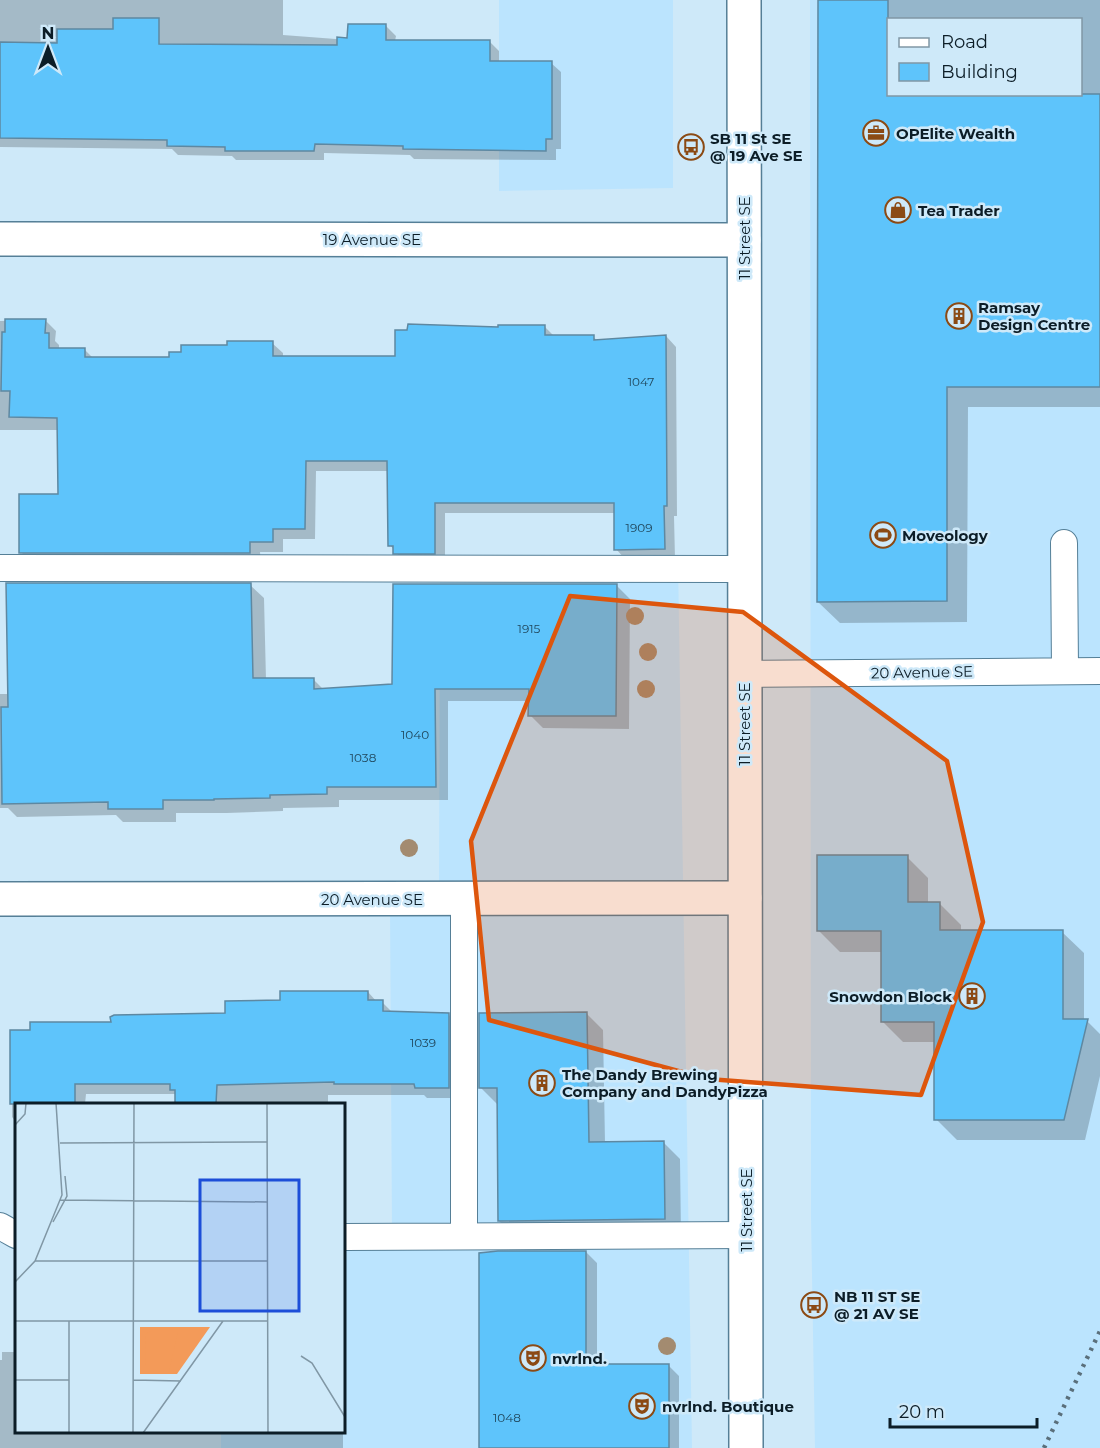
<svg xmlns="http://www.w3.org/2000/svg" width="1100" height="1448" font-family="Montserrat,sans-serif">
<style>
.built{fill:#bbe4fe;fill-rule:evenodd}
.shadow{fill:#0003;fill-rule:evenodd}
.building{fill:#5ec4fb;stroke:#5e88a1;stroke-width:1.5}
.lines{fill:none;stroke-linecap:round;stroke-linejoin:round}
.service-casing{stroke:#557f97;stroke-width:28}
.minor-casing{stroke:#557f97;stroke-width:36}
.tertiary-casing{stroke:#557f97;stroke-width:36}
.service{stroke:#fff;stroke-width:26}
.minor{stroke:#fff;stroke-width:33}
.tertiary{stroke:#fff;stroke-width:33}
.rail{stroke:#5a6f7b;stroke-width:4.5;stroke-dasharray:3 6;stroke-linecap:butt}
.tree{fill:#a38b70}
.marked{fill:#dd560d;fill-opacity:0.2;stroke:#dd560d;stroke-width:4.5;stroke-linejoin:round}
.labels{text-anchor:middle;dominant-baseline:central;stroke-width:5;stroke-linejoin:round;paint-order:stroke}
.number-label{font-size:12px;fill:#20475c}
.poi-label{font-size:15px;font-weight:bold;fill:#0c1d27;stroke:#cee9f9;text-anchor:start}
.street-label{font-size:15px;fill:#0c1d27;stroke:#cee9f9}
.inset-road{fill:none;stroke:#8097a5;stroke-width:1.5}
.view{fill:#1d4ed8;fill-opacity:0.15;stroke:#1d4ed8;stroke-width:3}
.inset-edge{fill:none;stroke:#0c1d27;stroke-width:3}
</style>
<rect width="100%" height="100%" fill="#cee9f9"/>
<path class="built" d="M 499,0 L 673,0 L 673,188 L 499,191 Z
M 810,0 L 1100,0 L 1100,1448 L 815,1448 L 811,1217 ZM 888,20 L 1080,20 L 1080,94 L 888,94 Z
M 678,560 L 692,1448 L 221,1448 L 221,1432 L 344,1432 L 344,1230 L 392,1230 L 390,905 L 439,904 L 440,561 Z"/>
<path class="shadow" d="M 0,0 L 283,0 L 283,35 L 349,40 L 386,26 L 396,36 L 395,41 L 489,41 L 499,51 L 499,63 L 551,63 L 561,72 L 561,149 L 556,149 L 556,160 L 414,159 L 410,155 L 324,153 L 324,160 L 236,160 L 232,156 L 178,155 L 172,149 L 0,147 Z
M 819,0 L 1100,0 L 1100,407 L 968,407 L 967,622 L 840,623 L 818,602 ZM 888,20 L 1080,20 L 1080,94 L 888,94 Z
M 45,320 L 56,331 L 55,341 L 59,345 L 59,349 L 84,349 L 94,359 L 171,359 L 183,353 L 272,343 L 283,353 L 283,357 L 396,357 L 500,328 L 544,326 L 555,337 L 593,337 L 598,341 L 666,336 L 676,347 L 677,516 L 674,516 L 675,559 L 626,560 L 616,549 L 615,513 L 445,513 L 445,564 L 406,564 L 390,545 L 389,471 L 316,471 L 315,539 L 283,539 L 283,552 L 260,552 L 261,563 L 32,563 L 21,552 L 59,495 L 59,430 L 0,430 L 0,321 Z
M 250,585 L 264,598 L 266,680 L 314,680 L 324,690 L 393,686 L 616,585 L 630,599 L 629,729 L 543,728 L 530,715 L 530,701 L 448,701 L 448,800 L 339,800 L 339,807 L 283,808 L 283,811 L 227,813 L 176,813 L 176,822 L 123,822 L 116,815 L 17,817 L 8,808 L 0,808 L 0,694 L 9,694 Z
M 907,857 L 928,878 L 928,904 L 940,904 L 961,925 L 961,932 L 1062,932 L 1084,953 L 1084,1021 L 1087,1021 L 1100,1034 L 1100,1076 L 1085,1140 L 957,1140 L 936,1119 L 935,1042 L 903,1042 L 882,1021 L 882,952 L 840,952 L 818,930 Z
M 368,992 L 377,1002 L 382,1002 L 393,1013 L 448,1014 L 459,1025 L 459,1098 L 427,1098 L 424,1095 L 328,1095 L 328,1104 L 176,1104 L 176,1094 L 86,1094 L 85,1104 L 16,1104 L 16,1122 L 12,1117 L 12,1031 L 226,1015 L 281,1002 Z
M 586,1013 L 603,1030 L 605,1143 L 663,1142 L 680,1159 L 681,1236 L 517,1238 L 499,1221 L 498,1105 L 480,1087 Z
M 586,1252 L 597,1263 L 597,1365 L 668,1365 L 679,1376 L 679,1448 L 481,1448 Z
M 2,1352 L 16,1352 L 16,1432 L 343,1432 L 343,1448 L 0,1448 L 0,1360 L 2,1360 Z"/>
<path class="building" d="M 818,0 L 888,0 L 888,94 L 1100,94 L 1100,387 L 947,387 L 947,601 L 817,602 Z
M 113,18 L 159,18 L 159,44 L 337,45 L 337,37 L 347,38 L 348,24 L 386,24 L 386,40 L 490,40 L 490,61 L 552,61 L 552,139 L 546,139 L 546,151 L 403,149 L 403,146 L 315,144 L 314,151 L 225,151 L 225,147 L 167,146 L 167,140 L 0,138 L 0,42 L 57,43 L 57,29 L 113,29 Z
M 5,319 L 46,319 L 45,333 L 49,333 L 49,348 L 85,348 L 85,357 L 169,357 L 169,352 L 181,352 L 181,345 L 227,345 L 227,341 L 273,341 L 273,356 L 395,356 L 395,330 L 407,330 L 408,324 L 498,327 L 498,325 L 545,325 L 545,335 L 594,335 L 594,340 L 666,335 L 667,506 L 664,506 L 665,549 L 614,550 L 614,503 L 435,503 L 435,554 L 393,554 L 393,546 L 388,546 L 387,461 L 306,461 L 305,529 L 273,529 L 273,542 L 250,542 L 250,553 L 19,553 L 19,494 L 58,494 L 57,418 L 9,417 L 10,391 L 1,391 L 2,332 L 5,332 Z
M 6,583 L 251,583 L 253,678 L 314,678 L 314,689 L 392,684 L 393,584 L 617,584 L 616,716 L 528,716 L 529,689 L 435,689 L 436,787 L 327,787 L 327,794 L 270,795 L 270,798 L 214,799 L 214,800 L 163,800 L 163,809 L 108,809 L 108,802 L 2,804 L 1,707 L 8,707 Z
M 817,855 L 908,855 L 908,902 L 940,902 L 940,930 L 1063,930 L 1063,1019 L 1088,1019 L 1064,1120 L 934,1120 L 934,1022 L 881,1022 L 881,931 L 817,931 Z
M 280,991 L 368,991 L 368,1000 L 383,1000 L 383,1011 L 449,1013 L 449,1088 L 415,1088 L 414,1084 L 334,1084 L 334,1082 L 217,1085 L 216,1104 L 175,1104 L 175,1090 L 170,1090 L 170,1084 L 75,1084 L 75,1104 L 10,1104 L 10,1030 L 30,1030 L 30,1022 L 111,1022 L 110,1017 L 114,1015 L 225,1013 L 225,1001 L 280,1000 Z
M 587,1012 L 589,1142 L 664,1141 L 665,1219 L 498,1221 L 497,1088 L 479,1088 L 479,1013 Z
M 498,1251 L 586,1251 L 586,1364 L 669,1364 L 669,1448 L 479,1448 L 479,1253 Z"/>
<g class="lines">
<g class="service-casing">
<path id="service" d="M 1064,543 L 1065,671
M 0,568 L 745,569
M 744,674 L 1100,671
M 464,899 L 464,1236
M 0,1226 L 16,1235
M 344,1237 L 746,1235"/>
</g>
<g class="minor-casing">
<path id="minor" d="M 0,239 L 744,240
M 0,899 L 745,898"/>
</g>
<g class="tertiary-casing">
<path id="tertiary" d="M 744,0 L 746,1448"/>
</g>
<use href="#service" class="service"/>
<use href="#minor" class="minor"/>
<use href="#tertiary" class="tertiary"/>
<path class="rail" d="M 1044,1448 L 1100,1331"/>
</g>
<g class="tree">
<circle cx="635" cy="616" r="9"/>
<circle cx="648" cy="652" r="9"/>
<circle cx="646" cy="689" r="9"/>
<circle cx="409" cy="848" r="9"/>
<circle cx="667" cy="1346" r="9"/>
</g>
<path class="marked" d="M 570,596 L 743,612 L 947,761 L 983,922 L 921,1095 L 708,1079 L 489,1020 L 471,841 Z"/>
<defs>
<g id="office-ring" transform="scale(1.35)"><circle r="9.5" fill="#cee9f9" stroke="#8b4a14" stroke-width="1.5"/><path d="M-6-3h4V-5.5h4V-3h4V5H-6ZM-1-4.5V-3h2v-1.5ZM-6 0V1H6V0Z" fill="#8b4a14"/></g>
<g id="bus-ring" transform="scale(1.35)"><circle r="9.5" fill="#cee9f9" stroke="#8b4a14" stroke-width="1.5"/><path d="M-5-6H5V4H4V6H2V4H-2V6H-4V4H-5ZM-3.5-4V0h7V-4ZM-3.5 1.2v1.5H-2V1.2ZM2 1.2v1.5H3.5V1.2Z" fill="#8b4a14"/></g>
<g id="shop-ring" transform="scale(1.35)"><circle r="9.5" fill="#cee9f9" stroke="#8b4a14" stroke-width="1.5"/><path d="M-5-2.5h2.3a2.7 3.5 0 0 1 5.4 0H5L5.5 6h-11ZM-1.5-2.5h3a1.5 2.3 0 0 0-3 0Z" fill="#8b4a14"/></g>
<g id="building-ring" transform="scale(1.35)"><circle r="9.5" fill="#cee9f9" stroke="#8b4a14" stroke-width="1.5"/><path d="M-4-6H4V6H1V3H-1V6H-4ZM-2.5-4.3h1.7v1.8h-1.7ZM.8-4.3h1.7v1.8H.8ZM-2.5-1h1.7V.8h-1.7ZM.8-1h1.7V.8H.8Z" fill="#8b4a14"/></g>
<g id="stadium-ring" transform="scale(1.35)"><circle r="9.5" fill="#cee9f9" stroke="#8b4a14" stroke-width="1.5"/><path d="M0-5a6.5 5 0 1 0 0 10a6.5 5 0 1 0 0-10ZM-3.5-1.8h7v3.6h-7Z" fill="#8b4a14"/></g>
<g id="theatre-ring" transform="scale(1.35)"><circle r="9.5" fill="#cee9f9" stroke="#8b4a14" stroke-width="1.5"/><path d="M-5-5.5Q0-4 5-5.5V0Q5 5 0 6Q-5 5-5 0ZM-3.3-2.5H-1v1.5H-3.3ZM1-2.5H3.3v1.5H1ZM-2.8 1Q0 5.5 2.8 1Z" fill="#8b4a14"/></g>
</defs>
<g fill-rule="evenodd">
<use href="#office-ring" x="876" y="133"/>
<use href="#bus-ring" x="691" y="147"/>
<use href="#shop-ring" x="898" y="210"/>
<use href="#building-ring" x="959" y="316"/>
<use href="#stadium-ring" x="883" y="535"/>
<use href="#building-ring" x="972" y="996"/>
<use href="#building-ring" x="542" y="1083"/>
<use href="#bus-ring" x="814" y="1305"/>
<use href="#theatre-ring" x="533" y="1358"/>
<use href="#theatre-ring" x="642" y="1406"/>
</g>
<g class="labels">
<g class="number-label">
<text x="641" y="381">1047</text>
<text x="639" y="527">1909</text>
<text x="529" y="628">1915</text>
<text x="415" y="734">1040</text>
<text x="363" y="757">1038</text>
<text x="423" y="1042">1039</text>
<text x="507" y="1417">1048</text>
</g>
<g class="poi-label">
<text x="896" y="133">OPElite Wealth</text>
<text x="710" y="138">SB 11 St SE<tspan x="710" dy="17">@ 19 Ave SE</tspan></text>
<text x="918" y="210">Tea Trader</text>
<text x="978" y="307">Ramsay<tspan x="978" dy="17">Design Centre</tspan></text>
<text x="902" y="535">Moveology</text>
<text x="952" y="996" text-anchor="end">Snowdon Block</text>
<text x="562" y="1074">The Dandy Brewing<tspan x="562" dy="17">Company and DandyPizza</tspan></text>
<text x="834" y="1296">NB 11 ST SE<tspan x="834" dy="17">@ 21 AV SE</tspan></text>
<text x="552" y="1358">nvrlnd.</text>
<text x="662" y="1406">nvrlnd. Boutique</text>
</g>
<g class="street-label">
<text transform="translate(744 238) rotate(-90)">11 Street SE</text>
<text x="372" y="239">19 Avenue SE</text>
<text transform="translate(922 672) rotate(-1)">20 Avenue SE</text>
<text transform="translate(744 724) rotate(-90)">11 Street SE</text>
<text x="372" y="899">20 Avenue SE</text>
<text transform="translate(746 1210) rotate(-90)">11 Street SE</text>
</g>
</g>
<g transform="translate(15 1103)">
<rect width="330" height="330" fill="#cee9f9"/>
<path d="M 125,224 L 195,224 L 162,271 L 125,271 Z" fill="#f39a59"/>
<path d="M 137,228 L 163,228 L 154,269 L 137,269 L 137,263 L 131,263 L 130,231 Z" fill="#f39a59"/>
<path class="inset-road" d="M 252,0 L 253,330M 0,22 L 10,11 L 11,0M 45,40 L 252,39M 45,97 L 252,99M 38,119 L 52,93 L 50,73M 20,158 L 252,158M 0,179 L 20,158 L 47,92 L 41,0M 0,218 L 253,218M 286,253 L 297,260 L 330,314M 0,277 L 54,277M 118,277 L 166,278M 54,330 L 54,218M 118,330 L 119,0M 128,330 L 208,218"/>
<path class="view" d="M 185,77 L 284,77 L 284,208 L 185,208 Z"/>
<rect width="330" height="330" class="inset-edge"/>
</g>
<rect x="887" y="18" width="195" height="78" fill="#cee9f9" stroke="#8097a5" stroke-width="1.5"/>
<rect x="899" y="38" width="30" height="9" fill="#ffffff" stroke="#8097a5" stroke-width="1.5"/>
<text x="941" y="48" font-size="18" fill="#0c1d27">Road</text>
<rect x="899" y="63" width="30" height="18" fill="#5ec4fb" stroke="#8097a5" stroke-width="1.5"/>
<text x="941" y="78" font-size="18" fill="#0c1d27">Building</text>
<g transform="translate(48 48)" stroke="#cee9f9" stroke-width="4.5" paint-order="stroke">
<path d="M0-4.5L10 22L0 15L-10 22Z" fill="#0c1d27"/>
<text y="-9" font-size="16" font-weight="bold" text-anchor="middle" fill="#0c1d27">N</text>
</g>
<path d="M890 1418v9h147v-9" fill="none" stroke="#0c1d27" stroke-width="3"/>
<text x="899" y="1418" font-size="18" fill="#0c1d27" stroke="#cee9f9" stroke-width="4.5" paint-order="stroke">20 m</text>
</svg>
